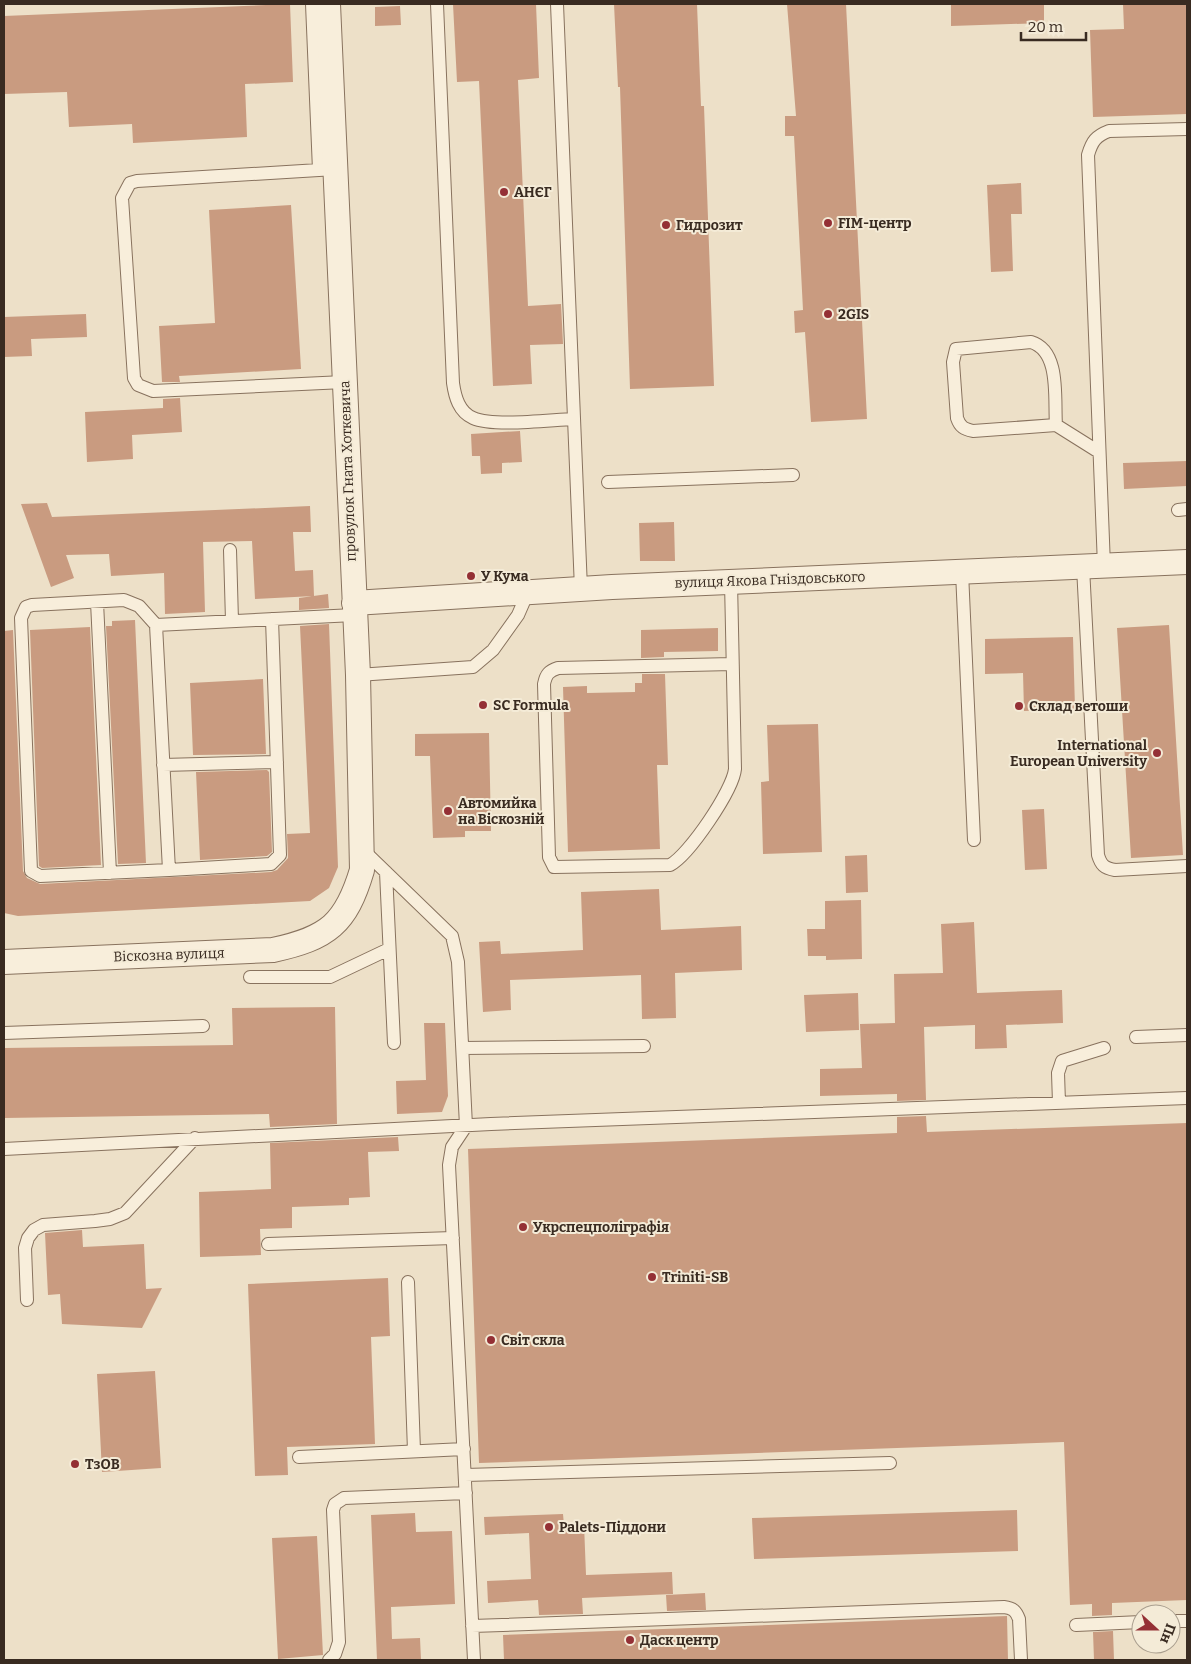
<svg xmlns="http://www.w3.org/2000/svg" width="1191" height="1664" font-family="Bitter,serif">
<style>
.building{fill:#c99b80}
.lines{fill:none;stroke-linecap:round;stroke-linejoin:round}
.lane-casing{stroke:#88725e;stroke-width:14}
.street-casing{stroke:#88725e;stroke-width:26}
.lane{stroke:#f8eedb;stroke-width:12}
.street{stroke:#f8eedb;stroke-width:24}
.poi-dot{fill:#943035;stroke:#f4ebd7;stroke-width:2}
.labels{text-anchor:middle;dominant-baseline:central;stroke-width:4;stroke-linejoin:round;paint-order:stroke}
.poi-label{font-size:14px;font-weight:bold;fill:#392b21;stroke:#f4ebd7;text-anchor:start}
.street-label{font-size:14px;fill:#392b21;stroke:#f4ebd7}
</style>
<rect width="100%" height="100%" fill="#ede0c8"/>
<path class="building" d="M 290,4 L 293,82 L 245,84 L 247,137 L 133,143 L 132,124 L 69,127 L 67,92 L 4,94 L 4,16 Z
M 453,4 L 536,4 L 539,78 L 518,80 L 528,306 L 561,304 L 563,344 L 530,345 L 532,384 L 493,386 L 479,81 L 457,82 Z
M 614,4 L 697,4 L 701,106 L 704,106 L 714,386 L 630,389 L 620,87 L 618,87 Z
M 787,4 L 846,4 L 867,419 L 811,422 L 805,332 L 795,333 L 794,311 L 803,310 L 794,136 L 785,136 L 785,116 L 796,116 Z
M 951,4 L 1044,4 L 1044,23 L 951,26 Z
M 1123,4 L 1187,4 L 1187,114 L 1093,117 L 1090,30 L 1124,29 Z
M 400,6 L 401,25 L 375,26 L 375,7 Z
M 1021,183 L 1022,214 L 1011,214 L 1013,271 L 991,272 L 987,185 Z
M 291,205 L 301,369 L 179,376 L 180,382 L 162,382 L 159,326 L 215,323 L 209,210 Z
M 86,314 L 87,337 L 31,339 L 32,356 L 4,357 L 4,317 Z
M 180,398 L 182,432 L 132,435 L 133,459 L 87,462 L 85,412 L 163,408 L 163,399 Z
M 520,431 L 522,462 L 502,463 L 502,473 L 481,474 L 480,456 L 472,456 L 471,434 Z
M 1187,461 L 1187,486 L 1124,489 L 1123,463 Z
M 47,503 L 52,517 L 310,506 L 311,532 L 293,532 L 295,571 L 313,570 L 314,596 L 255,599 L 252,541 L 203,542 L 205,612 L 165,614 L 164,573 L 111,576 L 109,554 L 66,555 L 74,578 L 51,587 L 21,504 Z
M 674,522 L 675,561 L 640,561 L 639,523 Z
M 328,594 L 329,608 L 299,610 L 299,598 Z
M 135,620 L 146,863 L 118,864 L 106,626 L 112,626 L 112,621 Z
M 329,624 L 338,867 L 329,888 L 310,901 L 18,916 L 4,913 L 4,631 L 13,630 L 23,871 L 27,878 L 40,884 L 271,872 L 277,870 L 288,858 L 287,834 L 310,833 L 300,626 Z
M 1169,625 L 1183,855 L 1131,858 L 1117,628 Z
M 90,627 L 101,865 L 42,868 L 39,866 L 30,630 Z
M 718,628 L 718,651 L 664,652 L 664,657 L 641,658 L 641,630 Z
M 1073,637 L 1075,709 L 1024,711 L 1023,673 L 985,674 L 985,639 Z
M 642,674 L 665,674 L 668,765 L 657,765 L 660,849 L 568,852 L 563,687 L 587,686 L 587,693 L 635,692 L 635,683 L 642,683 Z
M 263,679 L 266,754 L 193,755 L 190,683 Z
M 818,724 L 822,852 L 763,854 L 761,782 L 769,781 L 767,725 Z
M 489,733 L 491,831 L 465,831 L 465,837 L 433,838 L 430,756 L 415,756 L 415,734 Z
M 267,770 L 269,772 L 272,852 L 267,856 L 200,860 L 196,772 Z
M 1044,809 L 1047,869 L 1025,870 L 1022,810 Z
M 867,855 L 868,892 L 846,893 L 845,856 Z
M 659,889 L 661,930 L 741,926 L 742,970 L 675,973 L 676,1018 L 642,1019 L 641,975 L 510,980 L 511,1010 L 483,1012 L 479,942 L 500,941 L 501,954 L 583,950 L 581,892 Z
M 861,900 L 862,959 L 826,960 L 826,956 L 808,956 L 807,929 L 825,929 L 825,901 Z
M 974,922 L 977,993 L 1062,990 L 1063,1023 L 1006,1025 L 1007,1048 L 975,1049 L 975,1025 L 924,1027 L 926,1100 L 897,1101 L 897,1094 L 820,1096 L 820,1069 L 862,1068 L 860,1024 L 895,1023 L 894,974 L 943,973 L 941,924 Z
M 858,993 L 859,1030 L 806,1032 L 804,995 Z
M 335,1007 L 337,1124 L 270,1127 L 269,1114 L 4,1118 L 4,1048 L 233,1045 L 232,1008 Z
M 424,1023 L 445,1023 L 448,1096 L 442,1112 L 397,1114 L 396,1081 L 426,1080 Z
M 926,1116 L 927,1132 L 1187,1123 L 1187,1600 L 1112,1603 L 1112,1615 L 1092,1616 L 1092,1604 L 1070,1605 L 1064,1442 L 479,1463 L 468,1149 L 897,1133 L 897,1117 Z
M 398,1137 L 399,1151 L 368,1152 L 370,1197 L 349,1198 L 349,1205 L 292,1207 L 292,1228 L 260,1229 L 261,1255 L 200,1257 L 199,1192 L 271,1189 L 270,1143 Z
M 82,1230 L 83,1247 L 144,1244 L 146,1289 L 162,1288 L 142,1328 L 62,1324 L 60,1294 L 48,1295 L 45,1233 Z
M 388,1278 L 390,1336 L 371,1337 L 375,1444 L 287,1447 L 288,1475 L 255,1476 L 248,1284 Z
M 155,1371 L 161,1468 L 102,1472 L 97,1374 Z
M 1017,1510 L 1018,1551 L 754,1559 L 752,1518 Z
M 415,1513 L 416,1532 L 452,1531 L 455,1604 L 391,1607 L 392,1639 L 420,1638 L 421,1660 L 377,1660 L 371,1515 Z
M 563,1514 L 564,1525 L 584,1524 L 586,1575 L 672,1572 L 673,1594 L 582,1598 L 583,1614 L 539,1615 L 538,1600 L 488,1603 L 487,1581 L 531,1579 L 529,1533 L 485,1535 L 484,1517 Z
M 317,1536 L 323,1655 L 278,1659 L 272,1538 Z
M 705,1593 L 706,1610 L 667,1611 L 666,1595 Z
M 1007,1616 L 1008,1660 L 504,1660 L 503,1635 Z
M 1113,1631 L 1114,1660 L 1094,1660 L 1093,1632 Z"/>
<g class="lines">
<g class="lane-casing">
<path id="lane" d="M 312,4 L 319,170
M 437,4 L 453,383 C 455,397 459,412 473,418 C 493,427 549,420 573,419
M 557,4 L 581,589
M 335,169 L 137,181 L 130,183 L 122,198 L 134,378 L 138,385 L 153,391 L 344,382
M 1056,425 C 1054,399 1061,351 1031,342 L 956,349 L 953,362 L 957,418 C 960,427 964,429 973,431 L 1056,425 L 1099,452
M 608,482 L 793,475
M 1178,510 L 1187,509
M 230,550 L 232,621
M 1104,566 L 1088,155 C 1092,141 1096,136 1109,131 L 1187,129
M 1083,567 L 1098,855 C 1101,865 1104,868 1115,870 L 1187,866
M 962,572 L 974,840
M 731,582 L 735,769 C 733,790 689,855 670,865 L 554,867 L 549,857 L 544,684 C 546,674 549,671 558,668 L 732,664
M 97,602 L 110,873
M 156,625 L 354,615
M 358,675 L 473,667 L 493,650 L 518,615 L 528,592
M 163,765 L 277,762
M 361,848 L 452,936 L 458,962 L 466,1126 L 452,1147 L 449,1165 L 474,1660
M 169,870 L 40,876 L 31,871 L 21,618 L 26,607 L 32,605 L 124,600 L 139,606 L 156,625 L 169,870 L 271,864 L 280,855 L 272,619
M 386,872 L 394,1043
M 250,977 L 330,977 L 389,949
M 4,1033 L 203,1026
M 1136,1037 L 1187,1035
M 463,1048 L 644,1046
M 1059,1103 L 1058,1073 L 1062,1061 L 1104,1048
M 4,1149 L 491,1124 L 1187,1098
M 268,1244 L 453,1238
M 408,1282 L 414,1451
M 27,1300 L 25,1248 L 28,1238 L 34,1230 L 43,1225 L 95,1221 L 110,1219 L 125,1213 L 195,1138
M 299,1457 L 464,1449
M 465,1475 L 890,1463
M 1171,1621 L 1187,1621
M 1076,1625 L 1141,1622
M 472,1626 L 1004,1607 C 1013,1608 1016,1611 1019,1619 L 1021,1660
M 329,1660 L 335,1654 L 339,1642 L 333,1510 L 335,1504 L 344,1498 L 466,1493"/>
</g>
<g class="street-casing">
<path id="street" d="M 354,603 L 612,587 L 1187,562
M 4,962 L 273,950 C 328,938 346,924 362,870 L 358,675 L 328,4"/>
</g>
<use href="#lane" class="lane"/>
<use href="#street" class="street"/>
</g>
<g class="poi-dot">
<circle cx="504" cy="192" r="5"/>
<circle cx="828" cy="223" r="5"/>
<circle cx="666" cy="225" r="5"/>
<circle cx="828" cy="314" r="5"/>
<circle cx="471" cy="576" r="5"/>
<circle cx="483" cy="705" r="5"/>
<circle cx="1019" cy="706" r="5"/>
<circle cx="1157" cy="753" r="5"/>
<circle cx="448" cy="811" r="5"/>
<circle cx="523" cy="1227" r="5"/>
<circle cx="652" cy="1277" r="5"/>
<circle cx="491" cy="1340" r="5"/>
<circle cx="75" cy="1464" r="5"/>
<circle cx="549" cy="1527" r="5"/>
<circle cx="630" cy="1640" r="5"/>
</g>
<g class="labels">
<g class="poi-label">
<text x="514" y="192">АНЄГ</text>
<text x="838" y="223">FIM-центр</text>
<text x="676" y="225">Гидрозит</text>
<text x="838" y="314">2GIS</text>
<text x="481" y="576">У Кума</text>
<text x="493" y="705">SC Formula</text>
<text x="1029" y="706">Склад ветоши</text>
<text x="1147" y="745" text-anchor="end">International<tspan x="1147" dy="16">European University</tspan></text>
<text x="458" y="803">Автомийка<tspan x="458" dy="16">на Віскозній</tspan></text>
<text x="533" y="1227">Укрспецполіграфія</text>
<text x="662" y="1277">Triniti-SB</text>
<text x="501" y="1340">Світ скла</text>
<text x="85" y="1464">ТзОВ</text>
<text x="559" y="1527">Palets-Піддони</text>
<text x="640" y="1640">Даск центр</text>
</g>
<g class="street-label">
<text transform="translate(348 471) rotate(-92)">провулок Гната Хоткевича</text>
<text transform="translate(770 580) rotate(-2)">вулиця Якова Гніздовського</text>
<text transform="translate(169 955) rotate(-2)">Віскозна вулиця</text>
</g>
</g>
<rect width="1191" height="1664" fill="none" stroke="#392b21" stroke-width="10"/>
<g transform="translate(1156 1629) rotate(111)"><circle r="24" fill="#f4ebd7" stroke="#a99e8e"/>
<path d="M0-4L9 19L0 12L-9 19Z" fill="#943035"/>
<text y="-8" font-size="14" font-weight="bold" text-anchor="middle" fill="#392b21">Пн</text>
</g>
<path d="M1021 32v8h65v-8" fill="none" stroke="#392b21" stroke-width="2.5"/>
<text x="1028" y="32" font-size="15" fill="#392b21" stroke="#f4ebd7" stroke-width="4" paint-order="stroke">20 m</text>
</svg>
